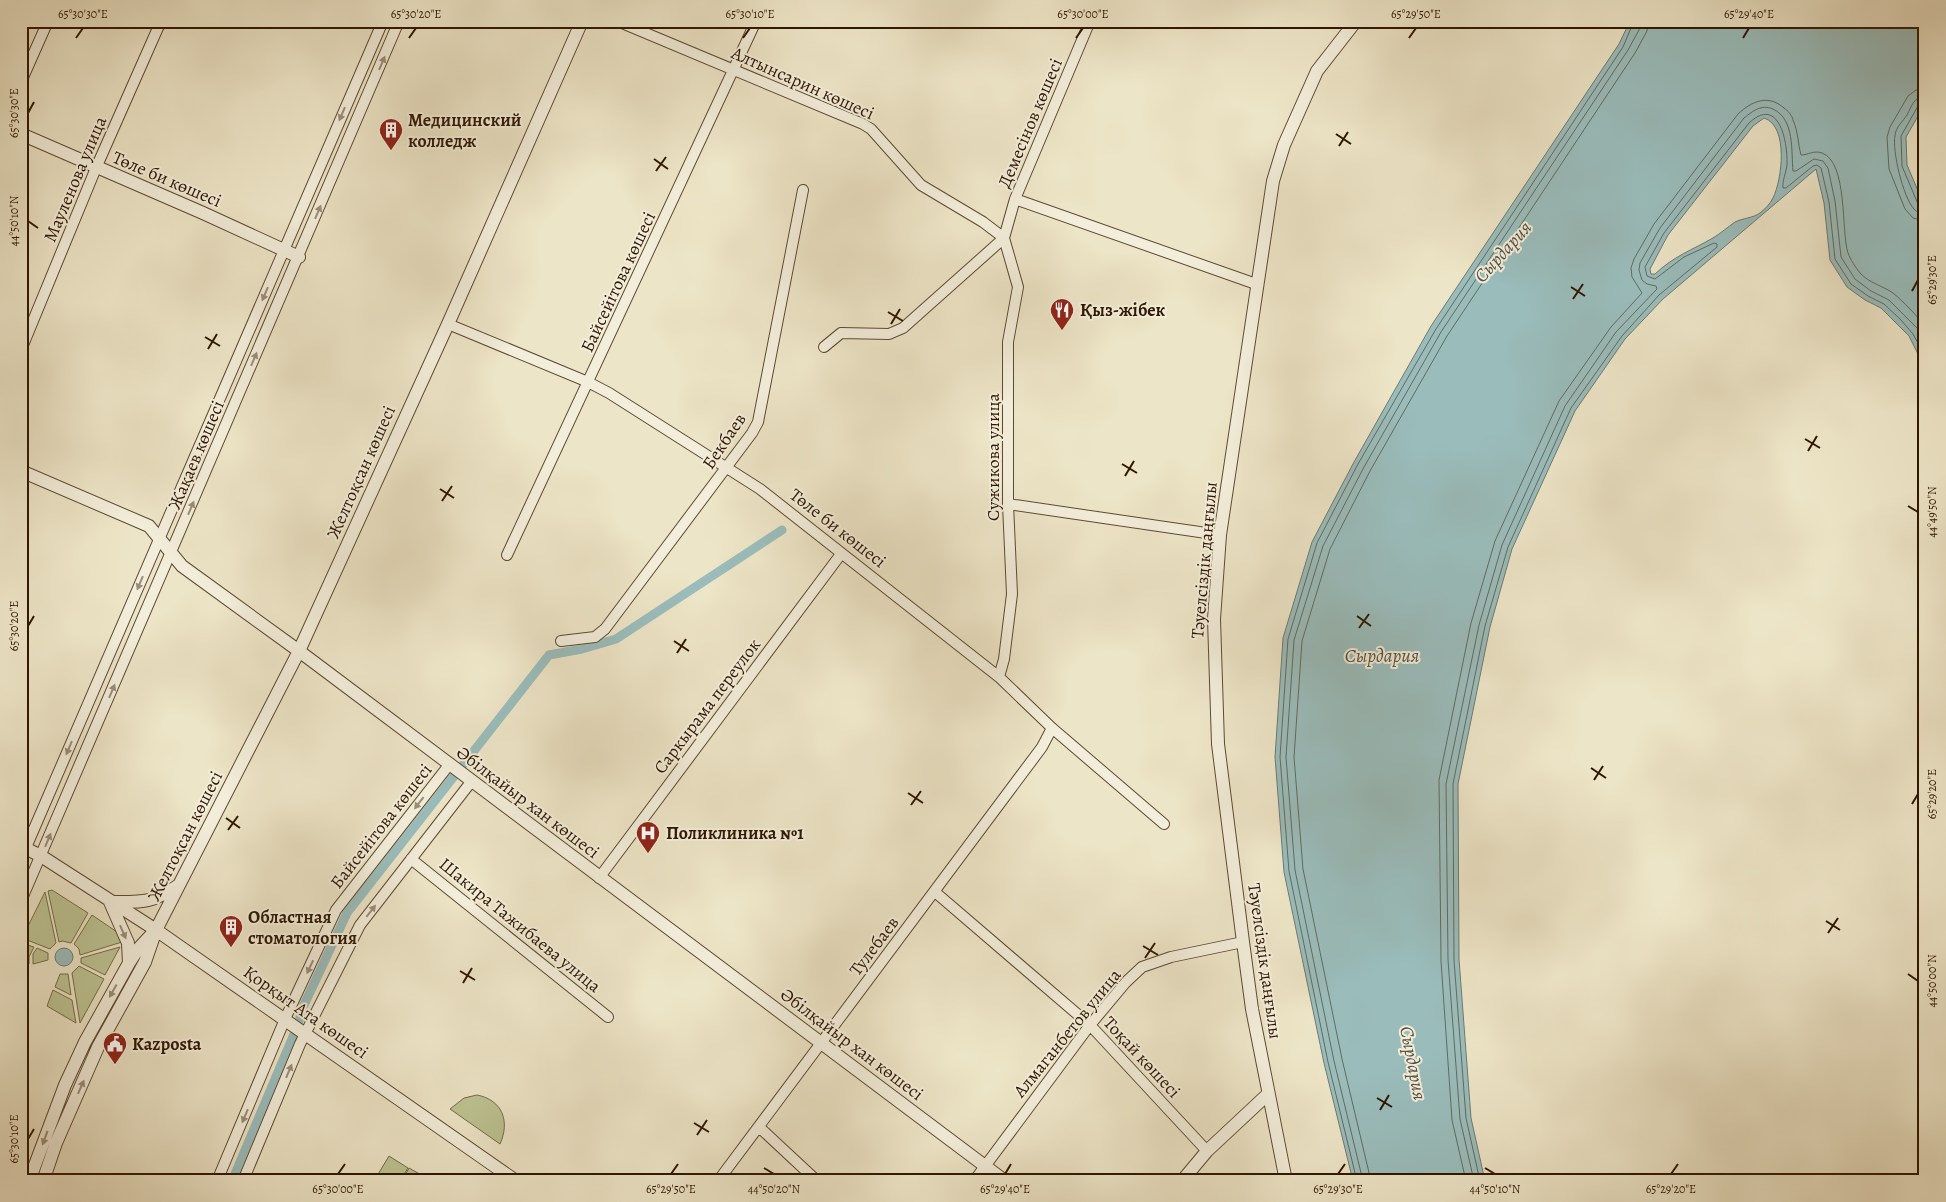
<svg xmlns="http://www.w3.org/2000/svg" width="1946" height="1202" font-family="Alegreya,serif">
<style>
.green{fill:#bdc392;stroke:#766c49}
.water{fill:#9abdbc;stroke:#6f7a71;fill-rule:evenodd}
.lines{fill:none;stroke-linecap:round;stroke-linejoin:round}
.shore{stroke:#646a5e;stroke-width:1}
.canal{stroke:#9abdbc;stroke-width:9}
.minor-casing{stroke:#5e4a32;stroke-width:12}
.tertiary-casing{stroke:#5e4a32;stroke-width:14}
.minor{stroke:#f3eedb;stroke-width:10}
.tertiary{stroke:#f3eedb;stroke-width:12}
.oneway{fill:#9a8d78}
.ticks{fill:none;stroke:#2e1600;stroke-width:2}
.labels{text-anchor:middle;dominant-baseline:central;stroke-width:4;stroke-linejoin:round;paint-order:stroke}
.street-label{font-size:18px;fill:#2e1600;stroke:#f3eedb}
.poi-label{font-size:18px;font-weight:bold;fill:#2e1600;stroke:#f3eedb;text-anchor:start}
.water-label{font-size:19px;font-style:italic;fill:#545042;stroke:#f3eedb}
.neatline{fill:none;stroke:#2e1600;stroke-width:2}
.ticks-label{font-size:12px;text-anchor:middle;fill:#2e1600}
</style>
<rect width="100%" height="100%" fill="#ede5c7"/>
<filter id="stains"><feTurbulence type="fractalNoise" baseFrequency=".004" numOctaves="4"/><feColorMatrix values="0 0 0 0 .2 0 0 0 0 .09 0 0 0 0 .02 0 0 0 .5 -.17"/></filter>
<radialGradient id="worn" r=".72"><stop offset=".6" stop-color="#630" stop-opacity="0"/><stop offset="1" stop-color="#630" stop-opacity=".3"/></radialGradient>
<path class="green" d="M 52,890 L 88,913 L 71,943 L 62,941 L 59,942 L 48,891 Z
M 45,892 L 56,943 L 50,949 L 22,938 Z
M 92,915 L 117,932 L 122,942 L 80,955 L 79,949 L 74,944 Z
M 21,943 L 34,947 L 29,957 L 29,964 L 21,966 Z
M 120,947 L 105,975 L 81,963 L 81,958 Z
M 37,948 L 48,953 L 48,960 L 33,964 L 33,954 Z
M 79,966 L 104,979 L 80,1023 L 72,973 Z
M 60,974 L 68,974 L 71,995 L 55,987 Z
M 53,990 L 72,1000 L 76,1023 L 47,1006 Z
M 477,1095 C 503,1100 510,1122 500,1144 L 450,1109 L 464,1098 Z
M 389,1156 L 408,1168 L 400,1181 L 374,1181 Z
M 409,1168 L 425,1177 L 423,1181 L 402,1181 Z"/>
<path class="water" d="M 1630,21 L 1925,21 L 1925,104 L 1906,137 L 1907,165 L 1925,207 L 1925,368 L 1909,336 L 1881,308 L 1865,300 L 1847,287 L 1830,260 L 1824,203 L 1816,169 L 1663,299 L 1625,339 L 1575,411 L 1512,549 L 1490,627 L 1458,784 L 1459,959 L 1471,1118 L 1485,1181 L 1353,1181 L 1324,1063 L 1284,872 L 1275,757 L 1283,638 L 1312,542 L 1354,462 L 1431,326 L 1619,44 ZM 1764,118 C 1789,126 1782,180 1773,198 C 1770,204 1765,209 1760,213 C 1753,218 1743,218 1735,222 C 1728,227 1721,233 1713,238 C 1692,250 1674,256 1655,274 L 1651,274 L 1650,269 L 1668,235 L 1753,126 Z
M55 957a9 9 0 1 1 18 0a9 9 0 1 1-18 0Z"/>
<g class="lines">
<path class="shore" d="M 1925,89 L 1916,90 L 1908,96 L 1890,127 L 1887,137 L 1889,169 L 1905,209 L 1913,218 L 1925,221
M 1925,97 C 1913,97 1912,106 1907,115 C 1903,121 1896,127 1895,135 C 1892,151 1903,197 1914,209 C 1917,213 1921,213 1925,213
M 1925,103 L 1918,106 L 1901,136 L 1902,166 L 1918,204 L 1925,207
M 1357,1181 L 1328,1062 L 1289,871 L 1280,757 L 1288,639 L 1317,543 L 1358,464 L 1436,329 L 1623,47 L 1634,21
M 1363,1181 L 1334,1061 L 1295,870 L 1286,757 L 1294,640 L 1323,546 L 1364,467 L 1441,332 L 1628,50 L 1640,28 L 1641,21
M 1371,1181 L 1342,1059 L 1303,869 L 1294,757 L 1302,641 L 1330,549 L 1370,471 L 1447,336 L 1635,53 L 1647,31 L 1648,21
M 1466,1181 L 1452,1120 L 1441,961 L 1439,780 L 1471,623 L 1495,541 L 1559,401 L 1611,327 L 1642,293 L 1632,277 L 1631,268 L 1634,259 L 1654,224 L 1738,114 C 1752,101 1768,94 1784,108 C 1788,111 1792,115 1793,120 C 1798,131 1798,144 1801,155 C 1808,155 1814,150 1822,153 C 1848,162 1841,232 1848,253 C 1850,259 1856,268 1860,273 C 1869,283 1883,286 1893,293 C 1904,302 1916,315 1925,326
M 1474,1181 L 1460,1119 L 1448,960 L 1446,784 L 1479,625 L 1502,545 L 1565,406 L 1616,332 L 1657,289 L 1656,286 L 1647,284 L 1642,280 L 1639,270 L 1640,263 L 1660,228 L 1744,118 C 1753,111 1761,104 1773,109 C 1795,119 1791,152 1793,171 L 1796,171 L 1814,159 L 1823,161 L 1828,168 L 1835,201 L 1841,257 L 1855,279 L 1871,291 L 1889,300 L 1918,329 L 1925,341
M 1480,1181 L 1466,1118 L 1454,960 L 1453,784 L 1485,626 L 1508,547 L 1571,408 L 1622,336 L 1659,295 L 1717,247 L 1717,244 L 1714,243 L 1684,257 L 1655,279 L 1647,276 L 1645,267 L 1664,233 L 1749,123 C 1779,95 1788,142 1787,165 C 1786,173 1782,181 1783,188 L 1786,188 L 1813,166 L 1817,165 L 1821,168 L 1829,202 L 1835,259 L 1851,284 L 1868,296 L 1884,304 L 1901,320 L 1913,334 L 1925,356"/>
<path class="canal" d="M 232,1181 L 297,1027 L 304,1005 L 347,913 L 549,655 L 582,649 L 616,639 L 782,530"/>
<g class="minor-casing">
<path id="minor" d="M 617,21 L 863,124 L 871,129 L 921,185 L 983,222 L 1004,238
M 21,82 L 48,21
M 1015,199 L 1256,284
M 1004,238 L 1015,199 L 1090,21
M 448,324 L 588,382 L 609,393 L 760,489 L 999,677 L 1052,728 L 1164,824
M 824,347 L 841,333 L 889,334 L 903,328 L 1004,238
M 21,350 L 96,168 L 161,21
M 1008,504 L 1220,535
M 507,555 L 756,21
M 561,641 L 595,637 L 605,629 L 752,433 L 758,422 L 803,190
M 999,677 L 1004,659 L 1012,594 L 1008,504 L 1008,342 L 1018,287 L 1004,238
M 21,859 L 383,21
M 411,859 L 608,1017
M 599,878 L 841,554
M 935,892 L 1090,1025 L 1207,1151
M 21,901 L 399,21
M 759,1127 L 817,1181
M 217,1181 L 285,1019 L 336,910 L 449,765
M 243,1181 L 300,1044 L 360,925 L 471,782
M 718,1181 L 1042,747 L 1052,728
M 974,1181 L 1090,1025 L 1126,982 L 1142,967 L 1171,957 L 1243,942"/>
</g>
<g class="tertiary-casing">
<path id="tertiary" d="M 21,134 L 203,213 L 299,257
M 21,471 L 149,526 L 182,566 L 299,651 L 1005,1181
M 21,846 L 41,856 L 156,930 L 516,1181
M 129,963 L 128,943 L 110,902 C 143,902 150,904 179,885
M 29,1181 L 65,1085 L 85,1042 L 129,963 L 138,949 L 152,934
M 43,1181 L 56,1143 L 98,1047 L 145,962 L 156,930 L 299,651 L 448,324 L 582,21
M 1182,1181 L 1207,1151 L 1268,1094
M 1286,1181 L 1252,1009 L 1243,942 L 1218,744 L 1214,619 L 1220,535 L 1273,181 L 1284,145 L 1317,71 L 1356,21"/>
</g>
<use href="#minor" class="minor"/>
<use href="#tertiary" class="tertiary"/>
</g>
<defs><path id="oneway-solid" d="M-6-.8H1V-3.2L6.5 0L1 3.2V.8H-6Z" transform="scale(1.25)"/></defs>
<g class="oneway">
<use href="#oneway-solid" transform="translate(382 63) rotate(-67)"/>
<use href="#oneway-solid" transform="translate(342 114) rotate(113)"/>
<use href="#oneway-solid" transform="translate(318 212) rotate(-67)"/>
<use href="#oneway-solid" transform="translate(265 294) rotate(113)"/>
<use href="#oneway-solid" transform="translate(254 359) rotate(-67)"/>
<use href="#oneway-solid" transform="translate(191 508) rotate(-67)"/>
<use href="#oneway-solid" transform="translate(140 583) rotate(113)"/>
<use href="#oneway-solid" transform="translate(112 691) rotate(-67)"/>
<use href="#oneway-solid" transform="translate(69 748) rotate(113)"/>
<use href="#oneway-solid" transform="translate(419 803) rotate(128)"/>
<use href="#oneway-solid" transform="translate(48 840) rotate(-67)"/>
<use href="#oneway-solid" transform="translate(371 911) rotate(-52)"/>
<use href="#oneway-solid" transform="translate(123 932) rotate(66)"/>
<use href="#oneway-solid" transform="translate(310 967) rotate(115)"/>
<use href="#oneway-solid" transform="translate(113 991) rotate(119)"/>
<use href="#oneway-solid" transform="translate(289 1071) rotate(-67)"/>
<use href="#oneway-solid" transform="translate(81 1087) rotate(-66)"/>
<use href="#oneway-solid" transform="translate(245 1116) rotate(113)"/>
<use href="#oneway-solid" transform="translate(45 1138) rotate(110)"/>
</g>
<path class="ticks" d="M 76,38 L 83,28M 409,38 L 416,28M 743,38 L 750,28M 1076,38 L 1083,28M 1409,38 L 1416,28M 1743,38 L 1749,28M 28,113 L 34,102M 1336,134 L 1351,144M 1339,146 L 1348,132M 654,159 L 668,169M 656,171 L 666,157M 28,221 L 38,228M 1571,287 L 1585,296M 1912,291 L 1918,280M 1573,299 L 1583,284M 888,312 L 903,321M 891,324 L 900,309M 205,337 L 220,346M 208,349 L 217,334M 1805,439 L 1820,448M 1808,451 L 1817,436M 1122,464 L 1137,473M 1125,476 L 1134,461M 440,489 L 454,498M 442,501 L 452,486M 1908,506 L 1918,512M 1357,616 L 1371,626M 28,626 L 34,616M 1359,628 L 1369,614M 674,641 L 689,651M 677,653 L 686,639M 1591,768 L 1606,778M 1594,780 L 1603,766M 908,793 L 923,803M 1912,804 L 1918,794M 911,805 L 921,791M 226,818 L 240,828M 228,830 L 238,816M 1826,921 L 1840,930M 1828,933 L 1838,918M 1143,946 L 1158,955M 1145,958 L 1155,943M 460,971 L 475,980M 1908,974 L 1918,981M 463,983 L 472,968M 1377,1098 L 1392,1107M 1380,1110 L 1389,1095M 694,1123 L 709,1132M 697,1135 L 707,1120M 28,1139 L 34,1129M 764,1168 L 774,1174M 1485,1168 L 1495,1174M 338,1174 L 345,1164M 671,1174 L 678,1164M 1005,1174 L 1011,1164M 1338,1174 L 1345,1164M 1671,1174 L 1678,1164"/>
<defs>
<g id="building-pin" transform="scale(1.25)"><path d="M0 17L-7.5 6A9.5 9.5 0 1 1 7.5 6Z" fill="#8f2418" stroke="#f3eedb"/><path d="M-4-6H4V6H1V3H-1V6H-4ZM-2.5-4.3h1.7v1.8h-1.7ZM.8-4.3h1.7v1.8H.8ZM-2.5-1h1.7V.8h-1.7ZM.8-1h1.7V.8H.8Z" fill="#fff"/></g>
<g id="restaurant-pin" transform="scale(1.25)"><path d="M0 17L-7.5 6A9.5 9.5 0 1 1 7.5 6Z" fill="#8f2418" stroke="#f3eedb"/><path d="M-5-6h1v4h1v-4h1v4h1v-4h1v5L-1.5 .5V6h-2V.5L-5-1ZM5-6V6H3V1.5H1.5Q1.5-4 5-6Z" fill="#fff"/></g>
<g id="hospital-pin" transform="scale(1.25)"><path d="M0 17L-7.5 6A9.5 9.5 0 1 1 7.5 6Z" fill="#8f2418" stroke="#f3eedb"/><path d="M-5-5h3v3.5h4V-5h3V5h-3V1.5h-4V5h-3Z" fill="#fff"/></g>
<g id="civic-pin" transform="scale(1.25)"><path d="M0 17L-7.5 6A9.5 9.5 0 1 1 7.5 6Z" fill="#8f2418" stroke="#f3eedb"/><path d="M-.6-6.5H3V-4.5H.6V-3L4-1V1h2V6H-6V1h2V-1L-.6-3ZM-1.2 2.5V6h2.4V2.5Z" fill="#fff"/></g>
</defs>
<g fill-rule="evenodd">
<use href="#building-pin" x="391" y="130"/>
<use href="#restaurant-pin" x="1062" y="310"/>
<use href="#hospital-pin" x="648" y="833"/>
<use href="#building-pin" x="231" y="927"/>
<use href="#civic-pin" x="115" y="1044"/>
</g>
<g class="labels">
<g class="street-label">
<text transform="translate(803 83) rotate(24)">Алтынсарин көшесі</text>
<text transform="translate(1030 123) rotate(-67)">Демесінов көшесі</text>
<text transform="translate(75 179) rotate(-67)">Мауленова улица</text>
<text transform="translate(167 179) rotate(23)">Төле би көшесі</text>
<text transform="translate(618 282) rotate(-65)">Байсейітова көшесі</text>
<text transform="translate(724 441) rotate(-56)">Бекбаев</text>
<text transform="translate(196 455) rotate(-67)">Жақаев көшесі</text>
<text transform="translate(993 457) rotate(-90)">Сужикова улица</text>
<text transform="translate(361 472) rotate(-66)">Желтоқсан көшесі</text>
<text transform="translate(838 528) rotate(38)">Төле би көшесі</text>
<text transform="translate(1204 560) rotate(-85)">Тәуелсіздік даңғылы</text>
<text transform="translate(707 706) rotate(-53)">Саркырама переулок</text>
<text transform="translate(528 802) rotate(37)">Әбілқайыр хан көшесі</text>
<text transform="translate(381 826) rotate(-52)">Байсейітова көшесі</text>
<text transform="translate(185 836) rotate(-63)">Желтоқсан көшесі</text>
<text transform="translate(520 925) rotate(39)">Шакира Тажибаева улица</text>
<text transform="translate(874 946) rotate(-53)">Тулебаев</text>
<text transform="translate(1265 961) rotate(82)">Тәуелсіздік даңғылы</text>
<text transform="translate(306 1012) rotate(35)">Қорқыт Ата көшесі</text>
<text transform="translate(1067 1033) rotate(-51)">Алмаганбетов улица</text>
<text transform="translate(852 1044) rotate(37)">Әбілқайыр хан көшесі</text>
<text transform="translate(1142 1057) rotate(47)">Тоқай көшесі</text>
</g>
<g class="poi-label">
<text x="408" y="120">Медицинский<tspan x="408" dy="21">колледж</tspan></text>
<text x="1080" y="310">Қыз-жібек</text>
<text x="666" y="833">Поликлиника №1</text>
<text x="248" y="917">Областная<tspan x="248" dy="21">стоматология</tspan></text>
<text x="132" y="1044">Kazposta</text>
</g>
<g class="water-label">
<text transform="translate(1503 252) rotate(-48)">Сырдария</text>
<text x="1382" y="656">Сырдария</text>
<text transform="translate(1413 1063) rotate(79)">Сырдария</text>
</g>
</g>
<rect width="1946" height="1202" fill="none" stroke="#ede5c7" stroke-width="55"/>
<rect x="28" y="28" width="1890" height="1146" class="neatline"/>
<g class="ticks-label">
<text x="83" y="18">65°30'30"E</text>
<text x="416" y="18">65°30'20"E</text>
<text x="750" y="18">65°30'10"E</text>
<text x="1083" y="18">65°30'00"E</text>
<text x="1416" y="18">65°29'50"E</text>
<text x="1749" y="18">65°29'40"E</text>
<text transform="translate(14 113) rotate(-90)" y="4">65°30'30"E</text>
<text transform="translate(14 221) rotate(-90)" y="4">44°50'10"N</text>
<text transform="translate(1932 280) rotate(-90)" y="4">65°29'30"E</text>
<text transform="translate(1932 512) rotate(-90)" y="4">44°49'50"N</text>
<text transform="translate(14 626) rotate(-90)" y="4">65°30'20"E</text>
<text transform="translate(1932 794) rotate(-90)" y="4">65°29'20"E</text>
<text transform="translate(1932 981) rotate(-90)" y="4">44°50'00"N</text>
<text transform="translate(14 1139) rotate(-90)" y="4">65°30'10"E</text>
<text x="338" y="1193">65°30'00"E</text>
<text x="671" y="1193">65°29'50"E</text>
<text x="774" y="1193">44°50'20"N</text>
<text x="1005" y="1193">65°29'40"E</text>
<text x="1338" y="1193">65°29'30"E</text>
<text x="1495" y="1193">44°50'10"N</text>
<text x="1671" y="1193">65°29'20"E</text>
</g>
<rect width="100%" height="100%" filter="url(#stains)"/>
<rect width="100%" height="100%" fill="url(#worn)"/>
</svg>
